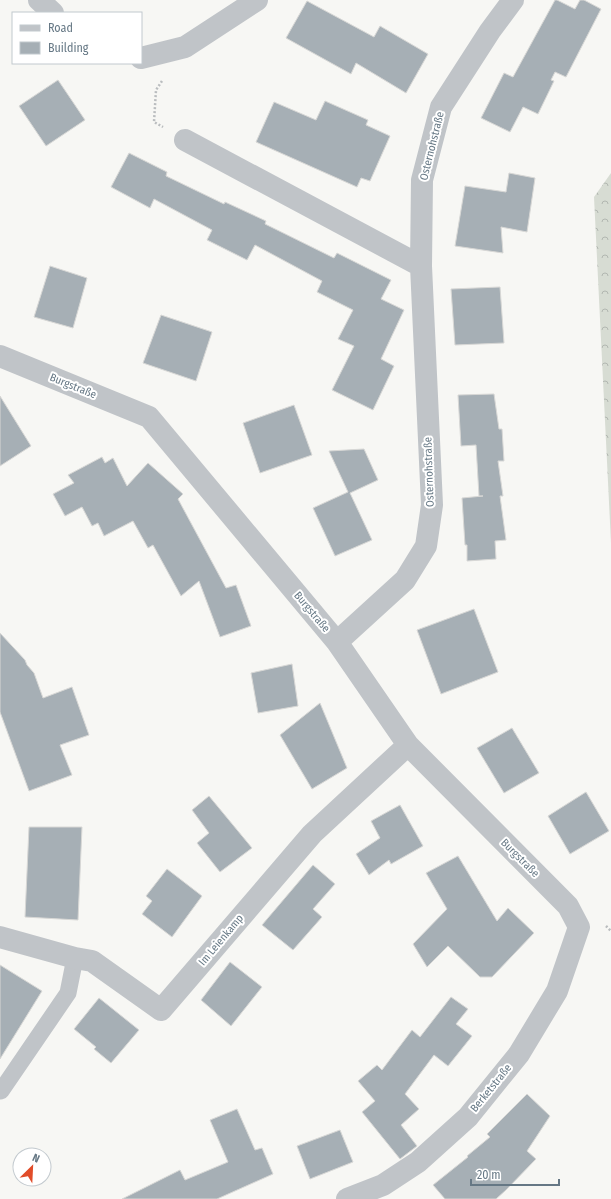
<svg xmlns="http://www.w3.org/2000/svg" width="611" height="1199" font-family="'Fira Sans Condensed',sans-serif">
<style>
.forest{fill:url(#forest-crowns)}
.building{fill:#a6afb5;stroke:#d8d8d6}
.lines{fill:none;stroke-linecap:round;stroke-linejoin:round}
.path{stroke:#babdbf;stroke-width:2.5;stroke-dasharray:2 2;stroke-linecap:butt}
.lane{stroke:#c0c4c8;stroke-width:17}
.street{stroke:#c0c4c8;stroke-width:22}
.labels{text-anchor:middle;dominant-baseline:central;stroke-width:4;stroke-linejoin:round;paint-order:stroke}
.street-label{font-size:11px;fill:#667885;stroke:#fff}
</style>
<defs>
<pattern id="forest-crowns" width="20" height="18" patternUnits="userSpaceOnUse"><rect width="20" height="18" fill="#d7dcd3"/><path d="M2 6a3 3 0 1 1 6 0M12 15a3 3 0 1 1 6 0" fill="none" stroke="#b2b7b1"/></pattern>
</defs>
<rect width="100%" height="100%" fill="#f7f7f4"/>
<path class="forest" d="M 611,173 L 611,543 L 594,197 Z"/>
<path class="building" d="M 555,0 L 557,0 L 575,9 L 580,0 L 584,0 L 601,9 L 566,77 L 555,72 L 551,80 L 554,81 L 538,114 L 523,107 L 510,132 L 481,118 L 504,73 L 513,77 Z
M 307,1 L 374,37 L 380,26 L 428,54 L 406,93 L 356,63 L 351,74 L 286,38 Z
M 58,80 L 85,120 L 46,146 L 19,106 Z
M 325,101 L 368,120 L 366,125 L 390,136 L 370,181 L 361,178 L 357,187 L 256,142 L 274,102 L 316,120 Z
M 129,153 L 167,172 L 166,176 L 224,204 L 225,202 L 266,221 L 265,224 L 334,258 L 337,253 L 391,280 L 381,299 L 404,310 L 381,359 L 394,366 L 373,410 L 332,390 L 354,346 L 338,339 L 353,310 L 317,292 L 322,281 L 255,245 L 247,260 L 207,240 L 212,230 L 154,199 L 150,208 L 111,187 Z
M 509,173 L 535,178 L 527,232 L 501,227 L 503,253 L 455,246 L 465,186 L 506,192 Z
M 50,266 L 87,278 L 73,328 L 34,317 Z
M 500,287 L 504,343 L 455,345 L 451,289 Z
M 161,315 L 212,332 L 196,381 L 143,363 Z
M 494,394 L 499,429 L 502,429 L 504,461 L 498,461 L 503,496 L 500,496 L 506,540 L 495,541 L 496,559 L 467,561 L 467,545 L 465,545 L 462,498 L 483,496 L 479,496 L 476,445 L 461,446 L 458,395 Z
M 0,396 L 31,446 L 0,466 Z
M 294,405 L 312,455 L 260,473 L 243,423 Z
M 364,449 L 378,480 L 350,493 L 372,540 L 335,556 L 313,508 L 348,492 L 329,451 Z
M 102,457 L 105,463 L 113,458 L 127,486 L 148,463 L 183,494 L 178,499 L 226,588 L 236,585 L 251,626 L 220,637 L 199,581 L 181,596 L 153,545 L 148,548 L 133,521 L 104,536 L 98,523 L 92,526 L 82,507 L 65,516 L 53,494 L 74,483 L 68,475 Z
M 474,609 L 498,672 L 441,694 L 417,630 Z
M 0,633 L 25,660 L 27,665 L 34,673 L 43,698 L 72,687 L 89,735 L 60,745 L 72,775 L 29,791 L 0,712 Z
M 292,664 L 298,706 L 258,713 L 251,673 Z
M 320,703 L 347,768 L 312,789 L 280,735 Z
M 512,728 L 539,773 L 504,793 L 477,748 Z
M 586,792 L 609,831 L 570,854 L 548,816 Z
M 209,796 L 252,848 L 220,872 L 197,843 L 209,833 L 192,810 Z
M 400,805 L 423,846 L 391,864 L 389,860 L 369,875 L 356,854 L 380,838 L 371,821 Z
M 29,827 L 82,827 L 78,920 L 25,917 Z
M 458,856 L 497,921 L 508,908 L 534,933 L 492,977 L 480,977 L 448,946 L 427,967 L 413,944 L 447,909 L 426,873 Z
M 313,865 L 335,884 L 313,909 L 322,917 L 293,950 L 262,925 Z
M 167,869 L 202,896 L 172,937 L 142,914 L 152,901 L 146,896 Z
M 230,962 L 262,987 L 231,1026 L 201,1000 Z
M 0,965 L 42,991 L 0,1059 Z
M 451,997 L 468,1009 L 456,1024 L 472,1036 L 448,1066 L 434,1055 L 405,1094 L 419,1109 L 401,1125 L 417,1146 L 400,1159 L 362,1112 L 375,1101 L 358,1081 L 377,1065 L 382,1070 L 412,1030 L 420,1037 Z
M 99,998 L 139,1030 L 111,1063 L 94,1049 L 96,1047 L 74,1029 Z
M 527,1094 L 550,1116 L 527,1151 L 536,1159 L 506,1190 L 496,1199 L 445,1199 L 433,1185 L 468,1157 L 467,1156 L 490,1137 L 487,1134 Z
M 237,1109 L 255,1150 L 262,1148 L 273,1174 L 217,1199 L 122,1199 L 180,1170 L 185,1180 L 228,1162 L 210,1120 Z
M 340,1130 L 353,1162 L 310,1179 L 297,1146 Z"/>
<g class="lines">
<path class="path" d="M 162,81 L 156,90 L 154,122 L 163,127
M 606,926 L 611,931"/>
<path class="lane" d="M 1,1091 L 68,993 L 75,958"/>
<path class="street" d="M 39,0 L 53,13
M 141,58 L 185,47 L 257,0
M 185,140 L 421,266
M 0,356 L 149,417 L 337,642 L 408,745 L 568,906 L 579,927 L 557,991 L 519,1054 L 468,1117 L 418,1162 L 383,1185 L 347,1199
M 337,642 L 405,580 L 426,546 L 432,505 L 421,266 L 422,180 L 441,107 L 490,31 L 513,0
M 0,937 L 75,958 L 92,961 L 161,1010 L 312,834 L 408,745"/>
</g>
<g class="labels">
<g class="street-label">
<text transform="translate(432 146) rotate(-76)">Osternohstraße</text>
<text transform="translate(73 386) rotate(22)">Burgstraße</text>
<text transform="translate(429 472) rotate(-92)">Osternohstraße</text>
<text transform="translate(312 612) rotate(50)">Burgstraße</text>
<text transform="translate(520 858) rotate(45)">Burgstraße</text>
<text transform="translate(221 940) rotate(-50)">Im Leienkamp</text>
<text transform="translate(491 1088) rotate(-51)">Berketstraße</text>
</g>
</g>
<rect x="12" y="12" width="130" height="52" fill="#ffffff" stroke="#c2c9ce"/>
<rect x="20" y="25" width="20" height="6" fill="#c0c4c8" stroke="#c2c9ce"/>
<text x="48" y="32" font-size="12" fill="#667885">Road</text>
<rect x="20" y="42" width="20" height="12" fill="#a6afb5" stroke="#c2c9ce"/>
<text x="48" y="52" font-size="12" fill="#667885">Building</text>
<g transform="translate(32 1167) rotate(24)"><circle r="19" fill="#ffffff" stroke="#c2c9ce"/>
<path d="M0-3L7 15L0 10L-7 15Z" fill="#e14c29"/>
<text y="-6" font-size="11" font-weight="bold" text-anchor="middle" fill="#667885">N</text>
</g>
<path d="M471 1179v6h88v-6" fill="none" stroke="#667885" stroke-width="2"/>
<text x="477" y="1179" font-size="12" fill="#667885" stroke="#ffffff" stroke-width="3" paint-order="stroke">20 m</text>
</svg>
